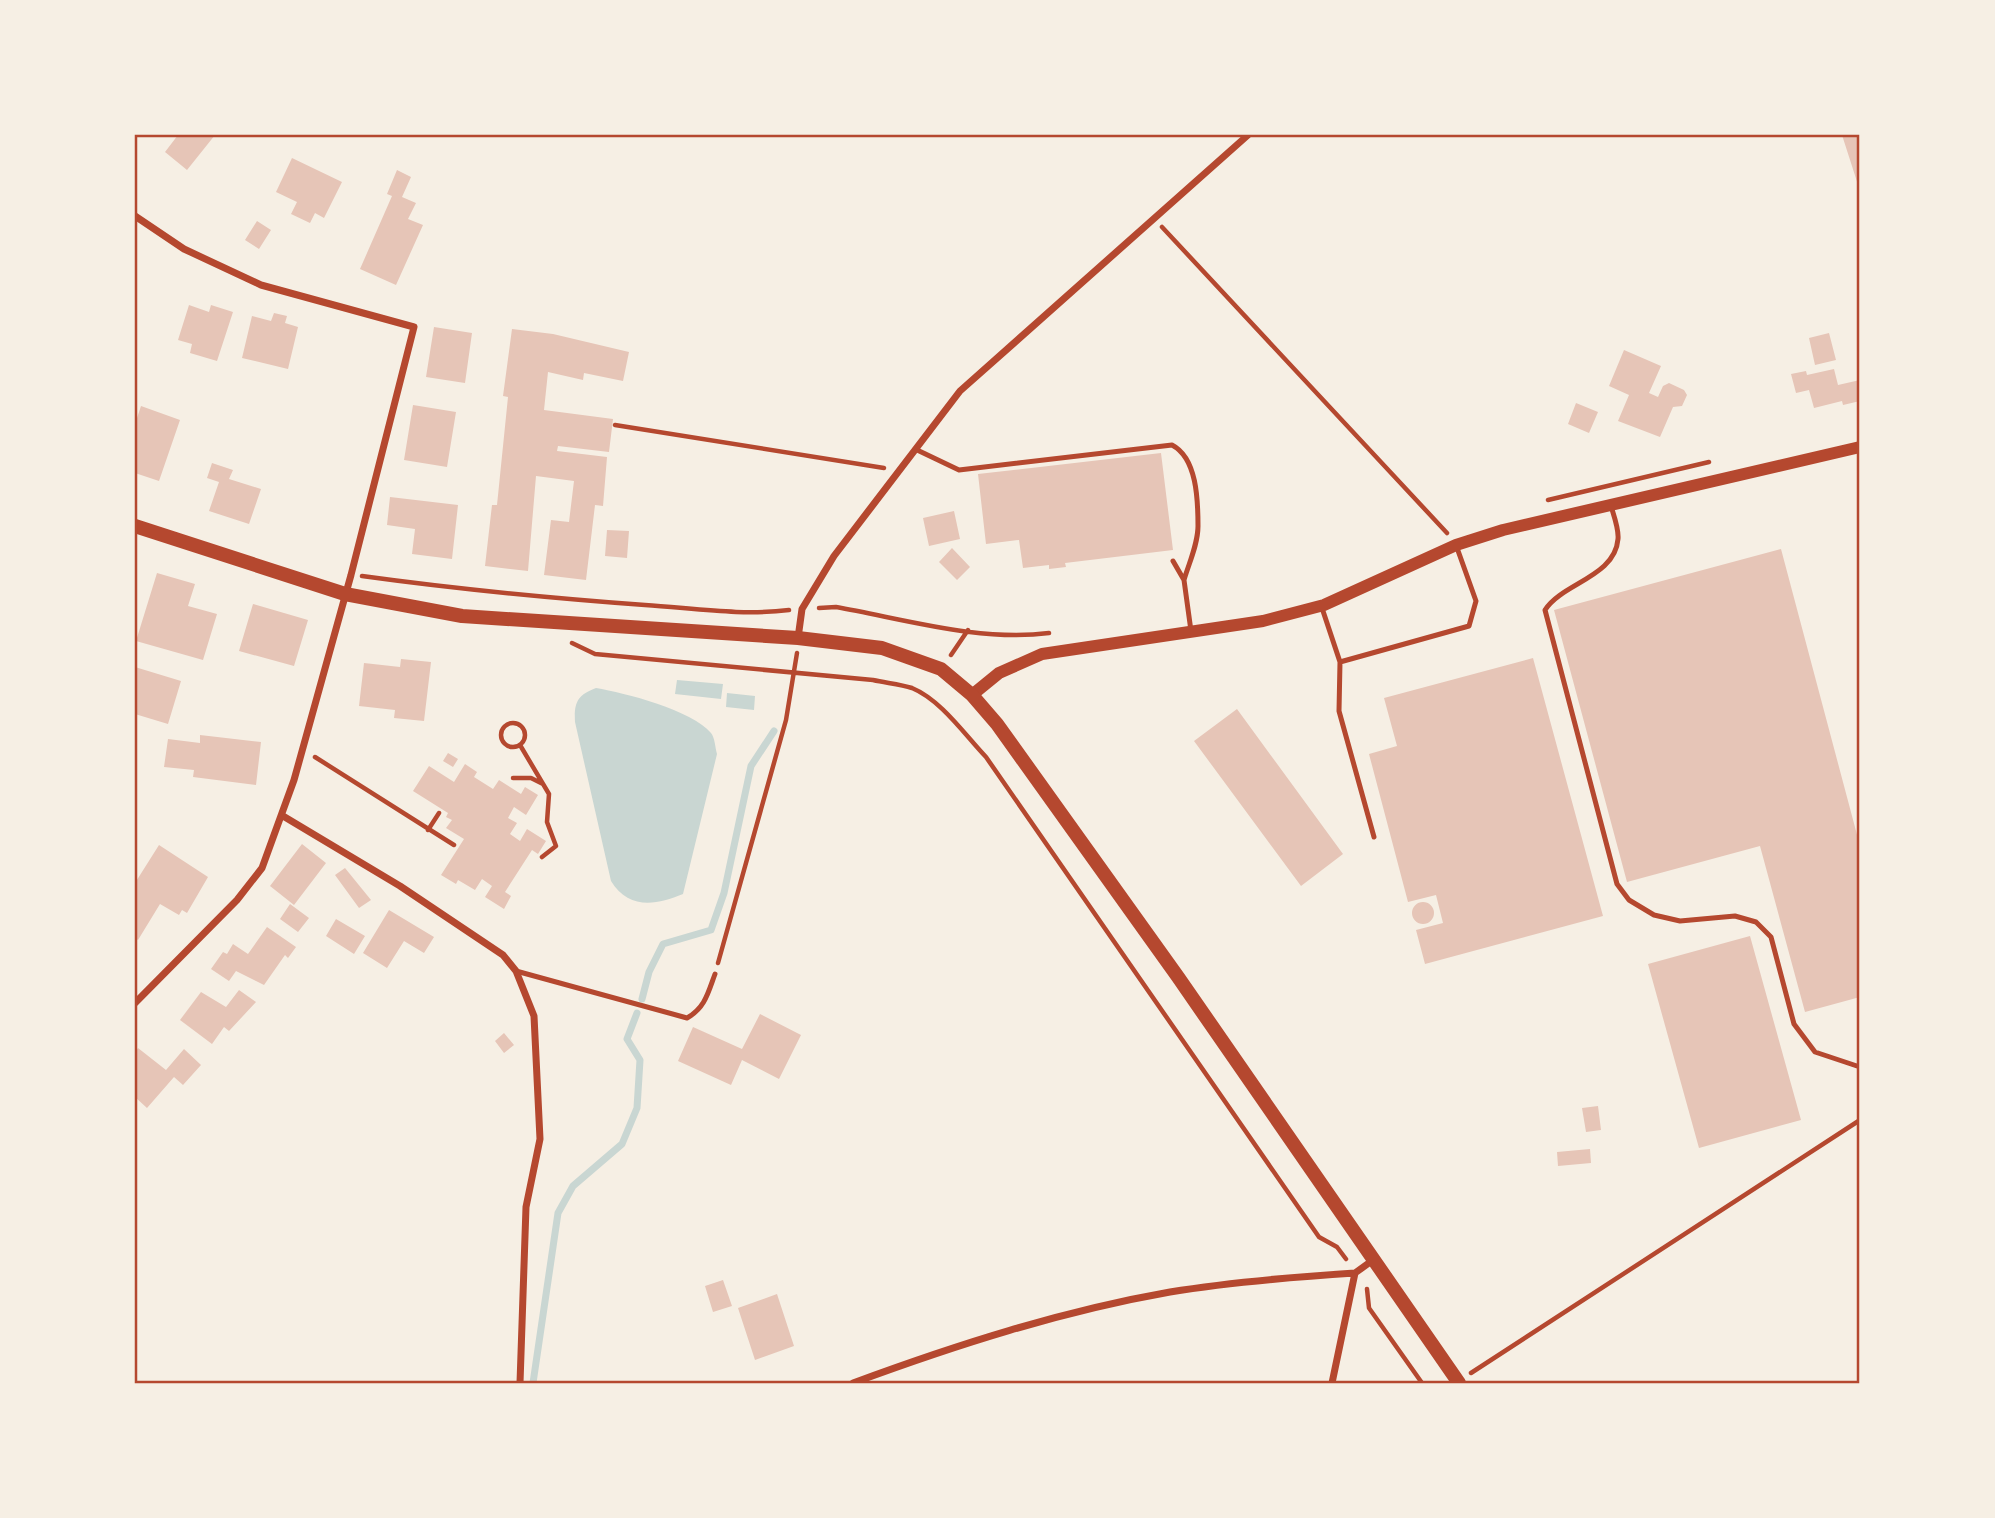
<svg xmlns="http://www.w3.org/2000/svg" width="1995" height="1518" font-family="Karla,sans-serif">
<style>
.water{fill:#c9d6d2}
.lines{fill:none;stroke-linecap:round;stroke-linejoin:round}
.stream{stroke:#c9d6d2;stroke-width:7}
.building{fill:#e6c5b7}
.path{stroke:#b5482f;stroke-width:4.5}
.service{stroke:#b5482f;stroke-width:5}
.minor{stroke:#b5482f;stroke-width:7}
.tertiary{stroke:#b5482f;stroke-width:12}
.secondary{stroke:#b5482f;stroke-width:14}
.neatline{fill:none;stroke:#b5482f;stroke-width:2.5}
</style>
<rect width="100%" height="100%" fill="#f6efe4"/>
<path class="water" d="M 677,680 L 723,684 L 721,699 L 675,694 Z
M 596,688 C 625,693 692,710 711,733 C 715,738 715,747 717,754 L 683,894 C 655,906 628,909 611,881 L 575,722 C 574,703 577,695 596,688 Z
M 727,693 L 755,696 L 754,710 L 726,707 Z"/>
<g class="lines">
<path class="stream" d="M 642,999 L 649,972 L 663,944 L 711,930 L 724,893 L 751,766 L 774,731
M 533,1383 L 558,1213 L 573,1186 L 622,1144 L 637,1108 L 640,1060 L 627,1039 L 637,1013"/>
</g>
<path class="building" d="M 178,135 L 215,135 L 187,170 L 165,152 Z
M 1842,135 L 1860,135 L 1860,191 Z
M 292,158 L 342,182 L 324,218 L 315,213 L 310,223 L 291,214 L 297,202 L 276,192 Z
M 397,170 L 411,177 L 402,197 L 416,203 L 408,219 L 423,225 L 396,285 L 360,269 L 392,196 L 387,194 Z
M 257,221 L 271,230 L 259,249 L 245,240 Z
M 189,305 L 209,312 L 211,305 L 233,312 L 217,361 L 190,353 L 192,344 L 178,340 Z
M 274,313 L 287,316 L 285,323 L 298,327 L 288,369 L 242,358 L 252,316 L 271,321 Z
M 434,327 L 472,333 L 465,383 L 426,377 Z
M 512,329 L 553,334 L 629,352 L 623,381 L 584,373 L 583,380 L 548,372 L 544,410 L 613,419 L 609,452 L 558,446 L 557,451 L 607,457 L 603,506 L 595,505 L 586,580 L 544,575 L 551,520 L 569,522 L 574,481 L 536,476 L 528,571 L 485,566 L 492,505 L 497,505 L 508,397 L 503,396 Z
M 1829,333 L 1836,360 L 1815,365 L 1809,338 Z
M 1624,350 L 1661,366 L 1649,393 L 1658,397 L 1663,386 L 1669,383 L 1684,390 L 1687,395 L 1682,406 L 1673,407 L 1660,437 L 1618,421 L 1629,395 L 1609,386 Z
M 1834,369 L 1838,385 L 1860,380 L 1860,401 L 1843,405 L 1842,401 L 1814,408 L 1809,390 L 1796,393 L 1791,374 L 1806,371 L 1807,375 Z
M 1576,403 L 1598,412 L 1589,433 L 1568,424 Z
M 413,405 L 456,412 L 447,467 L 404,460 Z
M 141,406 L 180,420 L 159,481 L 135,473 L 135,424 Z
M 1161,453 L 1173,550 L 1065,563 L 1066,567 L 1049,569 L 1049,565 L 1023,568 L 1019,540 L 986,544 L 978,474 Z
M 212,463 L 233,470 L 229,479 L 261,489 L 249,524 L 209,511 L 219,482 L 207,478 Z
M 390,497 L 458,505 L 452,559 L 412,554 L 415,529 L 387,525 Z
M 954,511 L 960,539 L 929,546 L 923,518 Z
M 607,530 L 629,531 L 627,558 L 605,556 Z
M 952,548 L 970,567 L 957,580 L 939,562 Z
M 1781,549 L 1860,846 L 1860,997 L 1805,1012 L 1760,846 L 1627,882 L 1554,610 Z
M 157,573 L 195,584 L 188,606 L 217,614 L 203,660 L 136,641 Z
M 253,604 L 308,620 L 294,666 L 239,651 Z
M 1533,658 L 1603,916 L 1425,964 L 1416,930 L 1443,923 L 1436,895 L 1408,902 L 1369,754 L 1397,746 L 1384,698 Z
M 401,659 L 431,662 L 424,721 L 394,718 L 395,710 L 359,706 L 364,663 L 400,667 Z
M 135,667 L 181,681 L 168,724 L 135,714 Z
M 1237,709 L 1343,854 L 1301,886 L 1194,741 Z
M 200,735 L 261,742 L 256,785 L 193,777 L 194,770 L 164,767 L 168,739 L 200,743 Z
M 448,753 L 458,759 L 453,767 L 443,761 Z
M 465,764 L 477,772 L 474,777 L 493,789 L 499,780 L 521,794 L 525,787 L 538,795 L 526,815 L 514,807 L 508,818 L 517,823 L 510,834 L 520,841 L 527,829 L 546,841 L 538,854 L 532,850 L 505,892 L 511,896 L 504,909 L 485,897 L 492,886 L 482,879 L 475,890 L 458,880 L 456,884 L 441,875 L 464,839 L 446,828 L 452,820 L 446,817 L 448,813 L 413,791 L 429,766 L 454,782 Z
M 302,844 L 326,863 L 294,905 L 270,886 Z
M 159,845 L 208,877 L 187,913 L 182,910 L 179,915 L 160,904 L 138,940 L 135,938 L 135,883 Z
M 345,868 L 371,900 L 359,908 L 335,875 Z
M1412 913a11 11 0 1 1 22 0a11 11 0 1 1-22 0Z
M 290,904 L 309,918 L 298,932 L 280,919 Z
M 389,910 L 434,937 L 424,953 L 404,941 L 387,968 L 363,953 Z
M 336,919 L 365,936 L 354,954 L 326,936 Z
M 267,927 L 296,947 L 288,958 L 285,955 L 264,985 L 236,971 L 229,981 L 211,969 L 223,952 L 227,954 L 233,944 L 248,954 Z
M 1750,936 L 1801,1120 L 1699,1148 L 1648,964 Z
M 239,990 L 256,1002 L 229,1031 L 224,1027 L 212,1044 L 180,1020 L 201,992 L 226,1007 Z
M 760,1014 L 801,1035 L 779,1079 L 742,1060 L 731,1085 L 678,1061 L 693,1027 L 742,1049 Z
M 504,1033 L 514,1045 L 504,1053 L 495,1041 Z
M 138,1048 L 166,1070 L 184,1049 L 201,1065 L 183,1085 L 174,1077 L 147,1108 L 135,1097 L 135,1053 Z
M 1598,1106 L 1601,1130 L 1586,1132 L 1582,1108 Z
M 1590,1149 L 1591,1163 L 1558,1166 L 1557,1152 Z
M 723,1280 L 732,1306 L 713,1312 L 705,1286 Z
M 777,1294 L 794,1346 L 755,1360 L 738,1308 Z"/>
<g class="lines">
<path class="path" d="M 1162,227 L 1447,533
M 615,425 L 884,468
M 1548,500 L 1709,462
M 362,576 C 456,589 550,598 645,605 C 693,608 741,616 789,610
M 819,608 L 836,607 C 904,619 980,642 1049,633
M 572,643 L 595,654 L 873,680 C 886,683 900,684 912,688 C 941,700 965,735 986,757 L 1319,1237 L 1337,1247 L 1346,1259
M 951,655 L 968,630
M501 735a12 12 0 1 1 24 0a12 12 0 1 1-24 0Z
M 520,745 L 549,794 L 547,822 L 556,846 L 542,857
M 315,757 L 454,845
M 513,778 L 531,778 L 543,784
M 428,830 L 439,813
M 718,963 L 786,720 L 797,653
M 1367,1289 L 1369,1308 L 1422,1383
M 1471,1373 L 1860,1120"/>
<path class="service" d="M 915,449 L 959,470 L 1172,445 C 1197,458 1198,500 1198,526 C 1198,544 1189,563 1184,580
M 1611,506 C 1614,516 1619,529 1618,539 C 1615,577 1562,583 1545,610 L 1617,884 L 1629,900 L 1654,915 L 1680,921 L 1735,916 L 1756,922 L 1771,937 L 1794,1024 L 1815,1052 L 1860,1067
M 1173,561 L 1184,580 L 1191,631
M 1321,605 L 1340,662 L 1339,711 L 1374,837
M 1340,662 L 1469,626 L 1476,601 L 1456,545
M 516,971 L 687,1018 C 705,1008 708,993 715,974"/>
<path class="minor" d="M 135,216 L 184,249 L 261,285 L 414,327 L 351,575 L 294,780 L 262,868 L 237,900 L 135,1003
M 798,638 L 802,609 L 834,556 L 960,391 L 1248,135
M 283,816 L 400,886 L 503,955 L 516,971 L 534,1016 L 540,1139 L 526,1207 L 520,1383
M 853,1383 C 956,1345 1062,1311 1170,1292 C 1231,1282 1293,1277 1355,1273
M 1332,1383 L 1355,1273 L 1373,1260"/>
<path class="tertiary" d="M 972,695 L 999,673 L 1042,654 L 1263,621 L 1324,605 L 1456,545 L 1503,530 L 1860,447"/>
<path class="secondary" d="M 135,526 L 345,594 L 462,616 L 798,638 L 882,648 L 941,669 L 972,695 L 997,724 L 1178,977 L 1459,1383"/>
</g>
<rect width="1995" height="1518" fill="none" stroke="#f6efe4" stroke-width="273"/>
<rect x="136" y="136" width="1722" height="1246" class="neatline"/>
</svg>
